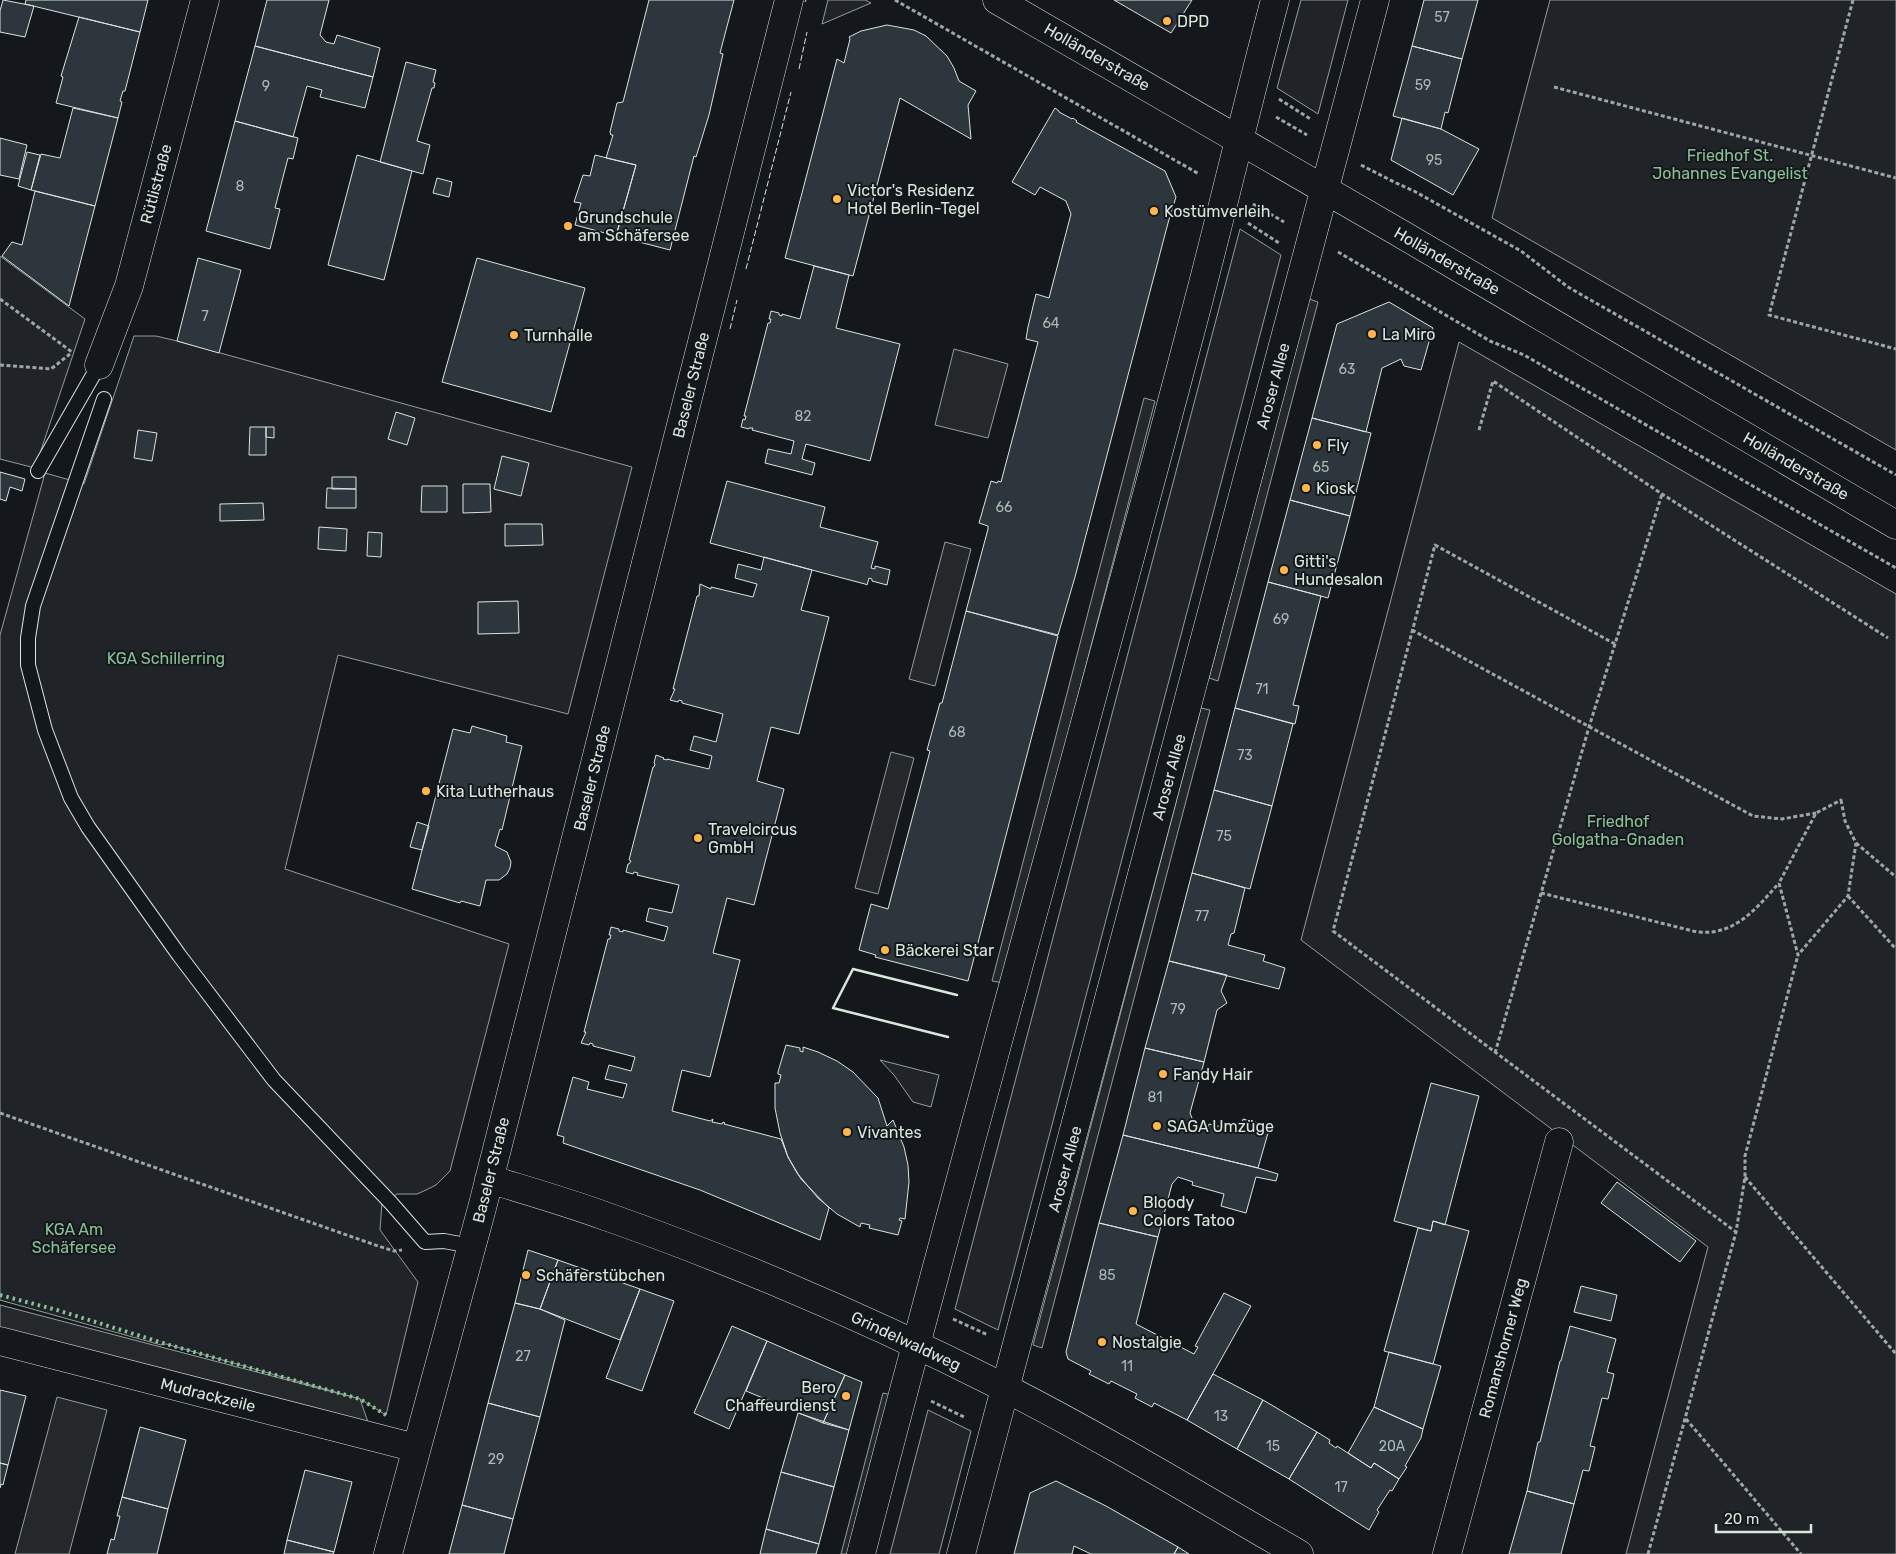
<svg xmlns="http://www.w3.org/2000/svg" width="1896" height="1554" font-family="Rubik,sans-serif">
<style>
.green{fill:#202428;stroke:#939e99}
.parking{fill:#24282b;stroke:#939e99}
.building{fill:#2c363c;stroke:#d8e6dc}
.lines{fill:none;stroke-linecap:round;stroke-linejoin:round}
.service-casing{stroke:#d8e6dc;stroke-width:16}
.minor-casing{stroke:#d8e6dc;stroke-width:29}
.tertiary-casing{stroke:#d8e6dc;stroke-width:29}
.secondary-casing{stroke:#d8e6dc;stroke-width:29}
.path{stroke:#9da8a2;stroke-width:3;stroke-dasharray:4 2.5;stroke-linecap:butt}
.service{stroke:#14181c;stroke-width:14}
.minor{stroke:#14181c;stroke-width:28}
.tertiary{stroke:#14181c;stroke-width:28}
.secondary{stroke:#14181c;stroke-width:28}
.hedge{stroke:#8ac095;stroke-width:4;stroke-dasharray:2.5 4;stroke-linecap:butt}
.fence{stroke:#d8e6dc;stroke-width:1;stroke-dasharray:6 2.5;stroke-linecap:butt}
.wall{stroke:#d8e6dc;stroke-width:2.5}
.poi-dot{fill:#ffb74d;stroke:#14181c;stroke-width:2}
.labels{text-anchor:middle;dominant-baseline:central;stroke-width:4;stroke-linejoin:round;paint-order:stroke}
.number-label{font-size:14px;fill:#adbab4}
.poi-label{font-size:16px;fill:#d8e6dc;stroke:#14181c;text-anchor:start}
.street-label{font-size:16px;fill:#d8e6dc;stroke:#14181c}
.park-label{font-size:16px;fill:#8ac095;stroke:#14181c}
</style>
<rect width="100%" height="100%" fill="#14181c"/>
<path class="green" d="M 828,0 L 865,0 L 871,3 L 822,24 Z
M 1301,0 L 1348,0 L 1318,114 L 1277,88 Z
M 1550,0 L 1896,0 L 1896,450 L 1492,218 Z
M 1240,229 L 1281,255 L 998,1330 L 955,1309 Z
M 0,256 L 85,319 L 35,468 L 0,459 Z
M 134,336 L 156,336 L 177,341 L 632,467 L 568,714 L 338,655 L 285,869 L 509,944 L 450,1171 L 436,1185 L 426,1190 L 417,1194 L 397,1194 L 382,1203 L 380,1230 L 418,1282 L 386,1415 L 360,1399 L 166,1344 L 161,1345 L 0,1300 L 0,635 L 45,473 L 84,484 Z
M 1459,342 L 1896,594 L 1896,1554 L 1626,1554 L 1708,1247 L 1301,940 Z
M 880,1060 L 939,1075 L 931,1107 L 913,1102 L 894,1075 Z
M 928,1410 L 971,1431 L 939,1554 L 890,1554 Z"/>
<path class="parking" d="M 1309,299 L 1318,302 L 1218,681 L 1209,678 Z
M 954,349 L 1008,364 L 988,438 L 935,425 Z
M 1144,398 L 1155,401 L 1003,983 L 992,981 Z
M 945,542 L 971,549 L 935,686 L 909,679 Z
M 1201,708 L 1210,710 L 1042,1348 L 1033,1345 Z
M 891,752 L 914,758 L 878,894 L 855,888 Z
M 0,1305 L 360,1399 L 370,1428 L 0,1330 Z
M 883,1393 L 892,1395 L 850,1554 L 841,1554 Z
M 57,1397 L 107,1410 L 69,1554 L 15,1554 Z"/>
<path class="building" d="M 3,0 L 34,6 L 25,37 L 0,32 L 0,11 Z
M 26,0 L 148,0 L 140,32 L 25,4 Z
M 267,0 L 329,0 L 320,35 L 326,42 L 334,44 L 337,35 L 380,48 L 373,77 L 255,46 Z
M 649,0 L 734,0 L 720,53 L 723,54 L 709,115 L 696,157 L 694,156 L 670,250 L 616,236 L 636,165 L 606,158 L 613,135 L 611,135 L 610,132 L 617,103 L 623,102 Z
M 1114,0 L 1192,0 L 1171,33 Z
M 1424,0 L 1478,0 L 1462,59 L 1412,46 Z
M 79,17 L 140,32 L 125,91 L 123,91 L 120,101 L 122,102 L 118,118 L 56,103 L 63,77 L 61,76 Z
M 887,25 L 914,30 L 926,36 L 947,56 L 954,68 L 959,81 L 976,91 L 968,105 L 971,139 L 900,98 L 853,276 L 785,258 L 837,59 L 844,63 L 850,39 L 849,37 L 861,31 Z
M 255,46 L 373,77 L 365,108 L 320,97 L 322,90 L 307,86 L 293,137 L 235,121 Z
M 1412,46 L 1462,59 L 1448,113 L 1445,112 L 1441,129 L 1393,116 Z
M 406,62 L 436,70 L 433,82 L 435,83 L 434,88 L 432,88 L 417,141 L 430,145 L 423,174 L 380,162 Z
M 73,108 L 118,118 L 95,206 L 31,190 L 41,154 L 60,158 Z
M 1055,108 L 1059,111 L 1059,112 L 1072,119 L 1073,118 L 1077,121 L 1076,122 L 1165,171 L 1176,197 L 1168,223 L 1075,577 L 1058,635 L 966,611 L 988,529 L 988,526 L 979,523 L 991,481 L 997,483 L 998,481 L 1001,482 L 1038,342 L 1026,339 L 1028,327 L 1036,294 L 1049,298 L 1071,214 L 1066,201 L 1040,187 L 1035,195 L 1012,182 Z
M 1402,118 L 1441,129 L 1479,149 L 1453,195 L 1391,160 Z
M 235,121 L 298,138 L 293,159 L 288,158 L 275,208 L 280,209 L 270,249 L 206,231 Z
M 0,138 L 27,145 L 19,179 L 0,175 Z
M 27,152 L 40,155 L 31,190 L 18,186 Z
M 357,155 L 412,171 L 384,280 L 328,265 Z
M 595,155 L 636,165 L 616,236 L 575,225 L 581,203 L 574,202 L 583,175 L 590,176 Z
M 437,178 L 452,182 L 449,197 L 433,193 Z
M 35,191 L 95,206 L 69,306 L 2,256 L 12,242 L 22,245 Z
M 198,258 L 241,270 L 219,353 L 177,341 Z
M 477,258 L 585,288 L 551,412 L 442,382 Z
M 814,266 L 849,275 L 836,328 L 900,344 L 870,461 L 806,444 L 802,459 L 815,463 L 812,475 L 765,463 L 768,449 L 791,454 L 794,441 L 752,430 L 753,428 L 749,428 L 749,429 L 741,427 L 743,419 L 745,420 L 746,416 L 744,416 L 768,323 L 770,323 L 771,319 L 769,319 L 771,311 L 779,313 L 779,315 L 782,316 L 782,314 L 800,319 Z
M 1389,302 L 1433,328 L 1421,370 L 1404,366 L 1401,359 L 1382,368 L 1366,432 L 1312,418 L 1337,324 Z
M 396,412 L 415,418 L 407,445 L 388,439 Z
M 1312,418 L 1371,433 L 1350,516 L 1290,500 Z
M 250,427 L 266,427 L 266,455 L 249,455 Z
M 266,427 L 274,427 L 274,438 L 266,437 Z
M 138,430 L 157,433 L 152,461 L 134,458 Z
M 502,456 L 529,463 L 521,496 L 494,489 Z
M 0,472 L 25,479 L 22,491 L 10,487 L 6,501 L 0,499 Z
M 332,477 L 356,477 L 356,489 L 332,489 Z
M 727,481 L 825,507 L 820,527 L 878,542 L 871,568 L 875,569 L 875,566 L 890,570 L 887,585 L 872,581 L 872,579 L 869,578 L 867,585 L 865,584 L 710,543 Z
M 463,484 L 490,484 L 491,512 L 463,513 Z
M 422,486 L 447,486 L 447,512 L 421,512 Z
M 327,488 L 356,489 L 356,508 L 326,508 Z
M 1290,500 L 1350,516 L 1328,598 L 1268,582 Z
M 263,503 L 264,520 L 220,521 L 220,504 Z
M 505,524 L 542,524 L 543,545 L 505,546 Z
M 319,527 L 347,529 L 346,551 L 318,549 Z
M 368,532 L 382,533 L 381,557 L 367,556 Z
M 764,557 L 812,570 L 801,610 L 829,617 L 799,734 L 771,727 L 757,781 L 784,789 L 754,905 L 727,898 L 713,953 L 740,960 L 710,1077 L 682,1070 L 672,1111 L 710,1121 L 713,1119 L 712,1122 L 722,1124 L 723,1122 L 725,1123 L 724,1124 L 781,1139 L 788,1157 L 801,1179 L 829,1208 L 820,1240 L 700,1190 L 563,1143 L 564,1137 L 557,1135 L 573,1077 L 589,1082 L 587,1089 L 623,1098 L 627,1084 L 605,1079 L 609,1065 L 631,1071 L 635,1057 L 593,1046 L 593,1044 L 590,1043 L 589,1045 L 581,1043 L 586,1032 L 584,1032 L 608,939 L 610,939 L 611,935 L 609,935 L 611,927 L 619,929 L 619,931 L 623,932 L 623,930 L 664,941 L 668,927 L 646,921 L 649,908 L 672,913 L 679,885 L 637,875 L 638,873 L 634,872 L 633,874 L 626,872 L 628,864 L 629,864 L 631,861 L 629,860 L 653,767 L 654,767 L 655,764 L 654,763 L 656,755 L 664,758 L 663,759 L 667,760 L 667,759 L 709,769 L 712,756 L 690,750 L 694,736 L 716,742 L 723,714 L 682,703 L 682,701 L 679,700 L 678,702 L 670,700 L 675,689 L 673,689 L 697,596 L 699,596 L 700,584 L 711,589 L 711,587 L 753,597 L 757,584 L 735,578 L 738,564 L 761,570 Z
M 1268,582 L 1321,596 L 1293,705 L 1299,706 L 1295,724 L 1235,708 Z
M 518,601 L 519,633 L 478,634 L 478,602 Z
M 966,611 L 1058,636 L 968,981 L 875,957 L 876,955 L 859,950 L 871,904 L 888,909 L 930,751 L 927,750 L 940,703 L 942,703 Z
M 1235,708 L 1293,724 L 1272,806 L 1214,790 Z
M 472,726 L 507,736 L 506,742 L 522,746 L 502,830 L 500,829 L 495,846 L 507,852 L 511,862 L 510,868 L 507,874 L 499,880 L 486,880 L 480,906 L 461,901 L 460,903 L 412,889 L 453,729 L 470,733 Z
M 1214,790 L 1272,806 L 1250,889 L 1192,873 Z
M 417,822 L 429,826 L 422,850 L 410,847 Z
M 1192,873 L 1245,888 L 1234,933 L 1231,934 L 1228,945 L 1265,955 L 1263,961 L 1285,968 L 1279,989 L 1169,961 Z
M 1169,961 L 1227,975 L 1221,991 L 1227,1003 L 1217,1010 L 1204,1062 L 1145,1048 Z
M 786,1045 L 800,1048 L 800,1051 L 803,1052 L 803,1047 L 818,1052 L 837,1061 L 853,1072 L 878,1098 L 887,1126 L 893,1120 L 904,1147 L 908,1165 L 909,1182 L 905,1219 L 900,1218 L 899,1220 L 902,1221 L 898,1235 L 869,1228 L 870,1225 L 861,1223 L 860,1227 L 837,1214 L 818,1198 L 797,1173 L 788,1157 L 780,1133 L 775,1108 L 775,1083 L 779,1083 L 781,1075 L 778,1074 L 778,1072 Z
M 1145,1048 L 1204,1062 L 1190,1113 L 1194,1123 L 1208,1127 L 1209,1124 L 1240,1131 L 1243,1119 L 1270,1126 L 1258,1168 L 1123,1135 Z
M 1431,1083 L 1479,1096 L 1445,1225 L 1433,1221 L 1431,1231 L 1394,1221 Z
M 1123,1135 L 1258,1168 L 1278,1174 L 1276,1181 L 1256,1177 L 1246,1213 L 1221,1206 L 1224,1194 L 1192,1185 L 1193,1182 L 1178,1177 L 1172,1184 L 1158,1237 L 1099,1223 Z
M 1617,1182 L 1696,1241 L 1680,1262 L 1601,1203 Z
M 1433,1221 L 1469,1231 L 1433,1364 L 1384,1351 L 1418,1228 L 1431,1231 Z
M 1099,1223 L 1158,1237 L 1136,1324 L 1194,1354 L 1198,1347 L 1195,1346 L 1224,1293 L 1251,1306 L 1187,1420 L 1154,1403 L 1152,1407 L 1135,1398 L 1137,1394 L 1111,1381 L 1109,1384 L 1089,1374 L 1091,1371 L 1068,1359 L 1066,1352 Z
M 528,1250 L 558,1260 L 540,1309 L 515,1303 Z
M 558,1260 L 640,1289 L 620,1340 L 540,1309 Z
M 1581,1286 L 1617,1295 L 1611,1321 L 1574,1312 Z
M 640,1289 L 674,1301 L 642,1391 L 606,1378 Z
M 515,1303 L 540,1309 L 565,1320 L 540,1417 L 488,1403 Z
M 732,1326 L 767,1341 L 729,1429 L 694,1413 Z
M 1570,1326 L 1616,1339 L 1607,1372 L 1614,1374 L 1608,1399 L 1602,1398 L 1590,1446 L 1595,1447 L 1589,1471 L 1583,1470 L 1574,1504 L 1527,1491 L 1538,1442 L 1540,1442 L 1560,1361 L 1561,1361 Z
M 767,1341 L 845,1375 L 823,1423 L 746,1391 Z
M 1389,1352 L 1441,1366 L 1423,1429 L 1374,1407 Z
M 1213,1374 L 1263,1400 L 1237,1449 L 1187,1420 Z
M 845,1375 L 862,1382 L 849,1430 L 823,1423 Z
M 0,1390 L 26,1396 L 8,1465 L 0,1463 Z
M 1263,1400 L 1317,1432 L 1289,1479 L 1237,1449 Z
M 488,1403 L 540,1417 L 513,1519 L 462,1505 Z
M 1374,1407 L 1423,1429 L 1421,1438 L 1405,1466 L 1407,1467 L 1399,1479 L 1374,1463 L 1371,1468 L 1348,1453 Z
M 798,1413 L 849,1430 L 834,1487 L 781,1472 Z
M 140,1427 L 186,1440 L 168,1509 L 122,1497 Z
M 1317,1432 L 1330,1440 L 1329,1443 L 1336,1448 L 1337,1446 L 1371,1468 L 1374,1463 L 1399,1479 L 1392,1491 L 1390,1490 L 1377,1510 L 1379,1512 L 1369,1530 L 1289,1479 Z
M 0,1463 L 8,1465 L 3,1485 L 1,1484 L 0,1488 Z
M 305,1470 L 352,1482 L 334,1552 L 287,1540 Z
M 781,1472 L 834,1487 L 819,1544 L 766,1529 Z
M 1056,1481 L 1106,1506 L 1178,1547 L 1174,1554 L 1091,1554 L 1074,1546 L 1072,1554 L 1014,1554 L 1030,1493 Z
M 1527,1491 L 1574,1504 L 1561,1554 L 1509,1554 Z
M 122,1497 L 168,1509 L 157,1554 L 107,1554 L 111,1539 L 114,1540 L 120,1516 L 117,1516 Z
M 462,1505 L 513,1519 L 504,1554 L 449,1554 Z
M 766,1529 L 819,1544 L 816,1554 L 760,1554 Z
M 287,1540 L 334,1552 L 333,1554 L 284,1554 Z
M 1178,1547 L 1189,1554 L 1174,1554 Z"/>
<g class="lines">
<g class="service-casing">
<path id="service" d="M 104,399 L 33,606 L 28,638 L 28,665 L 45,730 L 71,798 L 88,827 L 179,955 L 274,1080 L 391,1203 L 425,1242 L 444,1241 L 471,1246
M 38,471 L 99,365"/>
</g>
<g class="minor-casing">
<path id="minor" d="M 99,365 L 129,286 L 205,0
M 489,1179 C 528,1191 567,1202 605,1216 C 742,1264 876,1323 1005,1388 C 1105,1439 1202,1498 1299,1554
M 0,1341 L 416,1448
M 388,1554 L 482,1208 L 789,0
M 1447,1554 L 1559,1142"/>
</g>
<g class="tertiary-casing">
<path id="tertiary" d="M 997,0 L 1398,232 L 1896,525"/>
</g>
<g class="secondary-casing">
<path id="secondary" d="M 861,1554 C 966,1147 1082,743 1189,337 C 1219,225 1245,112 1275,0
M 961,1554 L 1375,0"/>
</g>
<path class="path" d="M 895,0 L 1199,174
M 1853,0 L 1769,315 L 1896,349
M 1554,87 L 1896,178
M 1279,99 L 1312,120
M 1276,117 L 1307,135
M 1361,165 L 1396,183 L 1414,191 L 1521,251 L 1568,287 L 1896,475
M 1253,204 L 1284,222
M 1248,223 L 1279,243
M 1338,252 L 1490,341 L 1524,355 L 1896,568
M 0,299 L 72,352
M 0,365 L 51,369 L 70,354
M 1479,430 L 1493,381 L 1662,494 L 1888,638
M 1412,630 L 1753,816 L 1782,819 L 1816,813
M 1615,644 L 1435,545 L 1333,931 L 1736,1232
M 1841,800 L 1845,821 L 1856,843 L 1848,896 L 1798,955 L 1779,883 L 1816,813 Z
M 1856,843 L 1896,877
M 1541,893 L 1697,932 C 1704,932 1711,933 1717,931 C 1743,926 1762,902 1779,883
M 1848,896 L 1896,949
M 1495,1053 L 1589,727 L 1662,494
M 0,1113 L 378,1246 L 394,1251 L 402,1250
M 1745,1177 L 1896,1354
M 953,1319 L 988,1335
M 931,1401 L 966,1418
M 1686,1419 L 1801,1554
M 1648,1554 L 1736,1232 L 1745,1177 L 1745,1156 L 1798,955"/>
<use href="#service" class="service"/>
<use href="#minor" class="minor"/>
<use href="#tertiary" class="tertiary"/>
<use href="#secondary" class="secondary"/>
<path class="hedge" d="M 0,1295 L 57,1310 L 166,1344 L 360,1399 L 386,1415"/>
<path class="fence" d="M 805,2 L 806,0
M 799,69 L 807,32
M 746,269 L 791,92
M 730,329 L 737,300"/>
<path class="wall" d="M 948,1037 L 833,1008 L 853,969 L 957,995"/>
</g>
<g class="poi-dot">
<circle cx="1167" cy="21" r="5"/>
<circle cx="837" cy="199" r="5"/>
<circle cx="1154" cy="211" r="5"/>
<circle cx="568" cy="226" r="5"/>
<circle cx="1372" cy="334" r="5"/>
<circle cx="514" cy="335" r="5"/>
<circle cx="1317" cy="445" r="5"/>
<circle cx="1306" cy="488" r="5"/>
<circle cx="1284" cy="570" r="5"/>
<circle cx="426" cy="791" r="5"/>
<circle cx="698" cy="838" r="5"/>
<circle cx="885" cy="950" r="5"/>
<circle cx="1163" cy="1074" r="5"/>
<circle cx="1157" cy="1126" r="5"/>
<circle cx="847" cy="1132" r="5"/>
<circle cx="1133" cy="1211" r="5"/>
<circle cx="526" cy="1275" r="5"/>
<circle cx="1102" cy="1342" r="5"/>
<circle cx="846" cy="1396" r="5"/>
</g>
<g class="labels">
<g class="number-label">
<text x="1442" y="17">57</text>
<text x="1423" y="85">59</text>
<text x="266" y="86">9</text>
<text x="1434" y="160">95</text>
<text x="240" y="186">8</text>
<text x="205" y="316">7</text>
<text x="1051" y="323">64</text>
<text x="1347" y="369">63</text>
<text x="803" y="416">82</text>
<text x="1321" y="467">65</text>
<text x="1004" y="507">66</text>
<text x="1281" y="619">69</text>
<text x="1262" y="689">71</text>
<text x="957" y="732">68</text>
<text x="1245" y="755">73</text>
<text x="1224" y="836">75</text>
<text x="1202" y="916">77</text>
<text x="1178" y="1009">79</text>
<text x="1155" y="1097">81</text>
<text x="1107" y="1275">85</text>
<text x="523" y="1356">27</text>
<text x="1127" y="1366">11</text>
<text x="1221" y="1416">13</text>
<text x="1273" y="1446">15</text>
<text x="1392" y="1446">20A</text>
<text x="496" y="1459">29</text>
<text x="1341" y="1487">17</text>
</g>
<g class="poi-label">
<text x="1177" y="21">DPD</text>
<text x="847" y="190">Victor's Residenz<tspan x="847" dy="18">Hotel Berlin-Tegel</tspan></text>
<text x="1164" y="211">Kostümverleih</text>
<text x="578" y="217">Grundschule<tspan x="578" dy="18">am Schäfersee</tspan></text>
<text x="1382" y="334">La Miro</text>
<text x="524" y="335">Turnhalle</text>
<text x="1327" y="445">Fly</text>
<text x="1316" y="488">Kiosk</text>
<text x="1294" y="561">Gitti's<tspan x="1294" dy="18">Hundesalon</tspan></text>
<text x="436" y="791">Kita Lutherhaus</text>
<text x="708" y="829">Travelcircus<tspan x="708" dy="18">GmbH</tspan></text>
<text x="895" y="950">Bäckerei Star</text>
<text x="1173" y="1074">Fandy Hair</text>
<text x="1167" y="1126">SAGA Umzüge</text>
<text x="857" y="1132">Vivantes</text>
<text x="1143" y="1202">Bloody<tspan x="1143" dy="18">Colors Tatoo</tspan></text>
<text x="536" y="1275">Schäferstübchen</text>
<text x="1112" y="1342">Nostalgie</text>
<text x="836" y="1387" text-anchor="end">Bero<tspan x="836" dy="18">Chaffeurdienst</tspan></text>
</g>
<g class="street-label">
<text transform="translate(1097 57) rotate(30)">Holländerstraße</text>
<text transform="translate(156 184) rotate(-75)">Rütlistraße</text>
<text transform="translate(1447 261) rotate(30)">Holländerstraße</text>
<text transform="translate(691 385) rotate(-76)">Baseler Straße</text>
<text transform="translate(1273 386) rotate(-75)">Aroser Allee</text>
<text transform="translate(1796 466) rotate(30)">Holländerstraße</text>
<text transform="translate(1169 777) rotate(-75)">Aroser Allee</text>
<text transform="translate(592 778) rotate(-76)">Baseler Straße</text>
<text transform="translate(1065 1169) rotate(-75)">Aroser Allee</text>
<text transform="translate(491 1170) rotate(-76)">Baseler Straße</text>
<text transform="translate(906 1341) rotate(25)">Grindelwaldweg</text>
<text transform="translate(1503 1348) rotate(-75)">Romanshorner Weg</text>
<text transform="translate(208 1395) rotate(14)">Mudrackzeile</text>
</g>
<g class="park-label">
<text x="1730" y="155">Friedhof St.<tspan x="1730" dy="18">Johannes Evangelist</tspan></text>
<text x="166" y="658">KGA Schillerring</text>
<text x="1618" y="821">Friedhof<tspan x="1618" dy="18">Golgatha-Gnaden</tspan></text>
<text x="74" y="1229">KGA Am<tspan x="74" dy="18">Schäfersee</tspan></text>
</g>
</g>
<path d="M1716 1524v8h95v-8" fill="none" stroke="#d8e6dc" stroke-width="2.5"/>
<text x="1724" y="1524" font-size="15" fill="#d8e6dc" stroke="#14181c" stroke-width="4" paint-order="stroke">20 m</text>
</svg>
